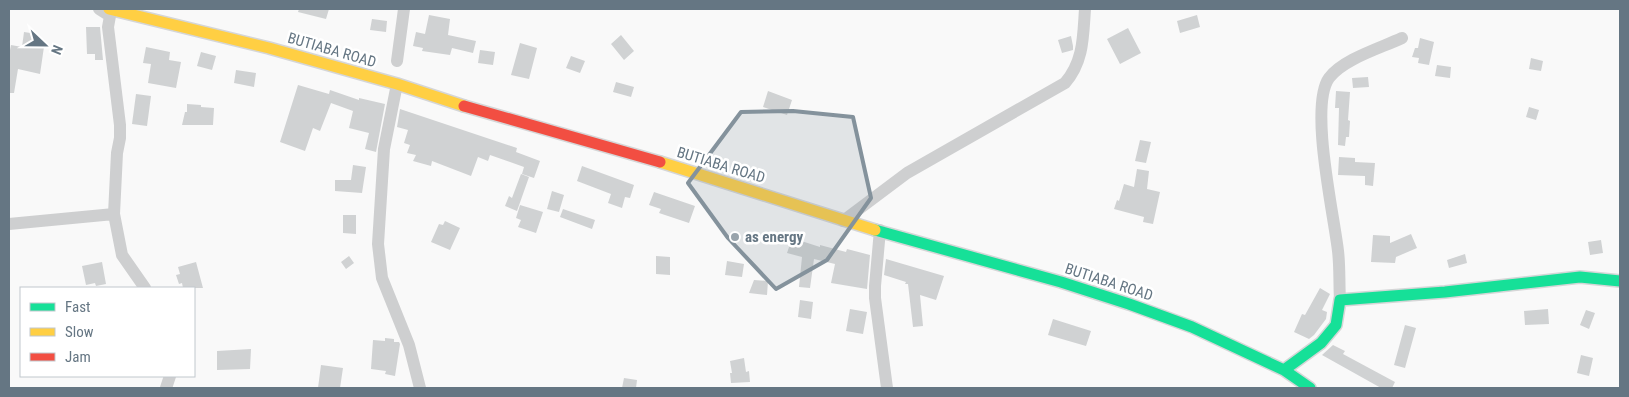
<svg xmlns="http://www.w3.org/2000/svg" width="1629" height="397" font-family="'Roboto Condensed',sans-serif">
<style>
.building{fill:#d0d2d3}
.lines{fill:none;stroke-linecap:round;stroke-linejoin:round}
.fast-casing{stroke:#d5d6d7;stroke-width:14}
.slow-casing{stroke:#d5d6d7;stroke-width:14}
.jam-casing{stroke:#d5d6d7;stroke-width:14}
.street{stroke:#cecfd0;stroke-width:12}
.fast{stroke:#16e098;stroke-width:11}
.slow{stroke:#ffcf43;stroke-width:11}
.jam{stroke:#f24e42;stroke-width:11}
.marked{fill:#84929c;fill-opacity:0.2;stroke:#84929c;stroke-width:4;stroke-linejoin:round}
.poi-dot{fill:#99a4ac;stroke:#fff;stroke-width:2}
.labels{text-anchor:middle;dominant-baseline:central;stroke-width:5;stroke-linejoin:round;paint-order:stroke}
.street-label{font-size:15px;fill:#657683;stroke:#fff}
.poi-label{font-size:15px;font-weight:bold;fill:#657683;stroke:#fff;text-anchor:start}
</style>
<rect width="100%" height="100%" fill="#f9f9f9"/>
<path class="building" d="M 299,9 L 329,9 L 326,19 L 298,12 Z
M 429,15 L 450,19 L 448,35 L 476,41 L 473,53 L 452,48 L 450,55 L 422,51 L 423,48 L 413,46 L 416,32 L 425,34 Z
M 1197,15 L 1200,27 L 1180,33 L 1177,21 Z
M 372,19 L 387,21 L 386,32 L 370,30 Z
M 86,27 L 100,27 L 103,60 L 95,60 L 95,54 L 87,54 Z
M 1128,28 L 1141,53 L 1120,64 L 1107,39 Z
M 24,32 L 37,34 L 37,39 L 45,40 L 40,74 L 18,69 L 14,93 L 9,93 L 9,55 L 11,45 L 22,47 Z
M 621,35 L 634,51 L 624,60 L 611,44 Z
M 1071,36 L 1073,46 L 1073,50 L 1062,53 L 1058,40 Z
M 1420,38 L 1434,42 L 1429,65 L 1418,63 L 1419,58 L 1412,57 L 1415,48 L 1418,48 Z
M 520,43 L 537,48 L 529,79 L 511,75 Z
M 146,47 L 170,52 L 169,60 L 181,62 L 176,88 L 148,83 L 151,64 L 143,63 Z
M 480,50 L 495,52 L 493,65 L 478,63 Z
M 201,52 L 216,56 L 212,70 L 197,66 Z
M 571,56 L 585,61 L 580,73 L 566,68 Z
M 1531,58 L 1543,61 L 1541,71 L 1529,69 Z
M 1437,65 L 1451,67 L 1450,78 L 1435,76 Z
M 236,70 L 256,73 L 254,87 L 234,83 Z
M 1368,77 L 1369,87 L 1353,88 L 1352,78 Z
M 616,82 L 634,87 L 631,97 L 613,92 Z
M 298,85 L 329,94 L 330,90 L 359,100 L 359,98 L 385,104 L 376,152 L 365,149 L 369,133 L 349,128 L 353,111 L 331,103 L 320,131 L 313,128 L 305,151 L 280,142 Z
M 768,91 L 792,100 L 787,115 L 763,107 Z
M 1336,91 L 1350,92 L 1348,120 L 1350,121 L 1349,137 L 1346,137 L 1345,146 L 1338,145 L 1339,108 L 1335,108 Z
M 136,94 L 151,96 L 147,126 L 132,124 Z
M 187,104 L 201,105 L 201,107 L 214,108 L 213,125 L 182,125 L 185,112 L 187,112 Z
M 1529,107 L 1539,110 L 1536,120 L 1526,117 Z
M 400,109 L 517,148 L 516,152 L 540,161 L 534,178 L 522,174 L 524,167 L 490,155 L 488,161 L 478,157 L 471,176 L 432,161 L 431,166 L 413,161 L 416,155 L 407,153 L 410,145 L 404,143 L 408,130 L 397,127 Z
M 1140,140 L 1151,142 L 1146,163 L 1135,161 Z
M 1339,157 L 1355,158 L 1355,162 L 1375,163 L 1373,186 L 1365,185 L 1365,176 L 1338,175 Z
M 353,165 L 366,167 L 362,193 L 335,191 L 335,180 L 351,180 Z
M 582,166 L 634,185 L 630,198 L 625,197 L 622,208 L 608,203 L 611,194 L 577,181 Z
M 1137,169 L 1149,171 L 1147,189 L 1160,192 L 1153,224 L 1143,222 L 1144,217 L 1114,209 L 1117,200 L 1119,201 L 1124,184 L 1134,187 Z
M 521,174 L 529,177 L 517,211 L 505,206 L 509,196 L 512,198 Z
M 552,191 L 564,195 L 559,212 L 547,209 Z
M 654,192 L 695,206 L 689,223 L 659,213 L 661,209 L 649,205 Z
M 520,205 L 543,212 L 536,233 L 518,227 L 521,220 L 516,218 Z
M 563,209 L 595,220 L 592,229 L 560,217 Z
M 343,215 L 356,215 L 356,234 L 343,233 Z
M 445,221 L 460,228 L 450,250 L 431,242 L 439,224 L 443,225 Z
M 1411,234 L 1417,248 L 1396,257 L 1395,263 L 1371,262 L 1373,235 L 1390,236 L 1390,243 Z
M 792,238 L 820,247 L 820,245 L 846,252 L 847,249 L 870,255 L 867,289 L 831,283 L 835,264 L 814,259 L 810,288 L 799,287 L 802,257 L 787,253 Z
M 1601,240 L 1603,253 L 1590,255 L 1588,242 Z
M 1465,254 L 1467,263 L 1449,268 L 1447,260 Z
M 349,256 L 354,263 L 346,269 L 341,262 Z
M 656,256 L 670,257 L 670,275 L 656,274 Z
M 886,259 L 944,276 L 936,300 L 920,295 L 923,326 L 913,327 L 908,284 L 905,284 L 906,282 L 884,275 Z
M 727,261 L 744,264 L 742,277 L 725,275 Z
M 102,262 L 106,284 L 96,286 L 95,283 L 86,285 L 82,266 Z
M 196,262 L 203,288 L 183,288 L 182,283 L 179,284 L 176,275 L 180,274 L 178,267 Z
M 754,280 L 768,281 L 767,295 L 749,293 Z
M 1320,288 L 1330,294 L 1322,310 L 1327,312 L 1326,319 L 1314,335 L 1309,339 L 1294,332 L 1302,314 L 1305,315 Z
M 800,300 L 813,302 L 811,319 L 798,317 Z
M 850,309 L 867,312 L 863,334 L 846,331 Z
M 1548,309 L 1549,324 L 1525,325 L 1524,311 Z
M 1586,310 L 1595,313 L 1589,329 L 1580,325 Z
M 1053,319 L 1091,331 L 1086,346 L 1048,335 Z
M 1405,325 L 1416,328 L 1405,368 L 1394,365 Z
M 385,338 L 394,339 L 394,342 L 399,342 L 400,344 L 395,376 L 385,374 L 386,371 L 371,369 L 373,340 L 385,341 Z
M 1333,345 L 1345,351 L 1343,354 L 1395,382 L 1392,388 L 1381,388 L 1322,355 Z
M 251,349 L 250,369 L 217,370 L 217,351 Z
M 1581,355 L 1593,358 L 1589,376 L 1577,373 Z
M 744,358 L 746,372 L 749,371 L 750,382 L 731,383 L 730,373 L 732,373 L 730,361 Z
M 321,365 L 343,368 L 340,388 L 318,388 Z
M 624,378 L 637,380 L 636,388 L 622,388 Z"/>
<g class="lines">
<g class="fast-casing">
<path id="fast" d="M 875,230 L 1061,282 L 1129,304 L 1192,327 L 1284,370 L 1310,388
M 1284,370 L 1321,343 L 1336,325 L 1340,300 L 1445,292 L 1580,277 L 1620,281"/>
</g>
<g class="slow-casing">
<path id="slow" d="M 109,9 L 269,48 L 397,84 L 464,106
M 660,162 L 875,230"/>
</g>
<g class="jam-casing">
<path id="jam" d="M 464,106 L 660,162"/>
</g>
<path class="street" d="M 99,9 L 110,16 L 108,27 L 120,125 L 120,138 L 117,153 L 114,214 L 122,255 L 145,288
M 397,61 L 404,9
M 397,84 L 384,149 L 378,244 L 382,278 L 409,345 L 420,388
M 843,221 L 907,173 L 1065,83 C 1084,61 1083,36 1085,9
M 9,224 L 114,214
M 880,230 L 875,286 L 875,298 L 887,388
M 1340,300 C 1339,284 1340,267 1338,251 C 1334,215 1309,106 1329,78 C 1343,59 1381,48 1402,38
M 166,388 L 170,376"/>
<use href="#fast" class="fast"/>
<use href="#slow" class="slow"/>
<use href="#jam" class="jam"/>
</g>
<path class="marked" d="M 793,111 L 853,117 L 871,198 L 827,260 L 776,289 L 728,238 L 688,183 L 741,112 Z"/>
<circle class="poi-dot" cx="735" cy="237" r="5"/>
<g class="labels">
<g class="street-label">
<text transform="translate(332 50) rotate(16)">BUTIABA ROAD</text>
<text transform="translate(721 165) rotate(17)">BUTIABA ROAD</text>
<text transform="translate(1109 282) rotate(18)">BUTIABA ROAD</text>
</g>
<g class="poi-label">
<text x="745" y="237">as energy</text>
</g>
</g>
<rect width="1629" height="397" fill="none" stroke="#657683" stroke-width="20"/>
<rect x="20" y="287" width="175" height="90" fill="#ffffff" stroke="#c1c8cd"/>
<rect x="30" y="303" width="25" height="8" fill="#16e098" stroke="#c1c8cd"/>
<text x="65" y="312" font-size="15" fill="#657683">Fast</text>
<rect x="30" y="328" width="25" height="8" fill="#ffcf43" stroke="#c1c8cd"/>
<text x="65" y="337" font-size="15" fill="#657683">Slow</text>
<rect x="30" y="353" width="25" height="8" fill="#f24e42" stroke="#c1c8cd"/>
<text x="65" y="362" font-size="15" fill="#657683">Jam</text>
<g transform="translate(45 45) rotate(112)" stroke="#ffffff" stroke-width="4" paint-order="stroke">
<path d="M0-4L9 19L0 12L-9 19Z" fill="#657683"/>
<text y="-8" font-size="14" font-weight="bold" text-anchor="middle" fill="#657683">N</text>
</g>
</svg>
